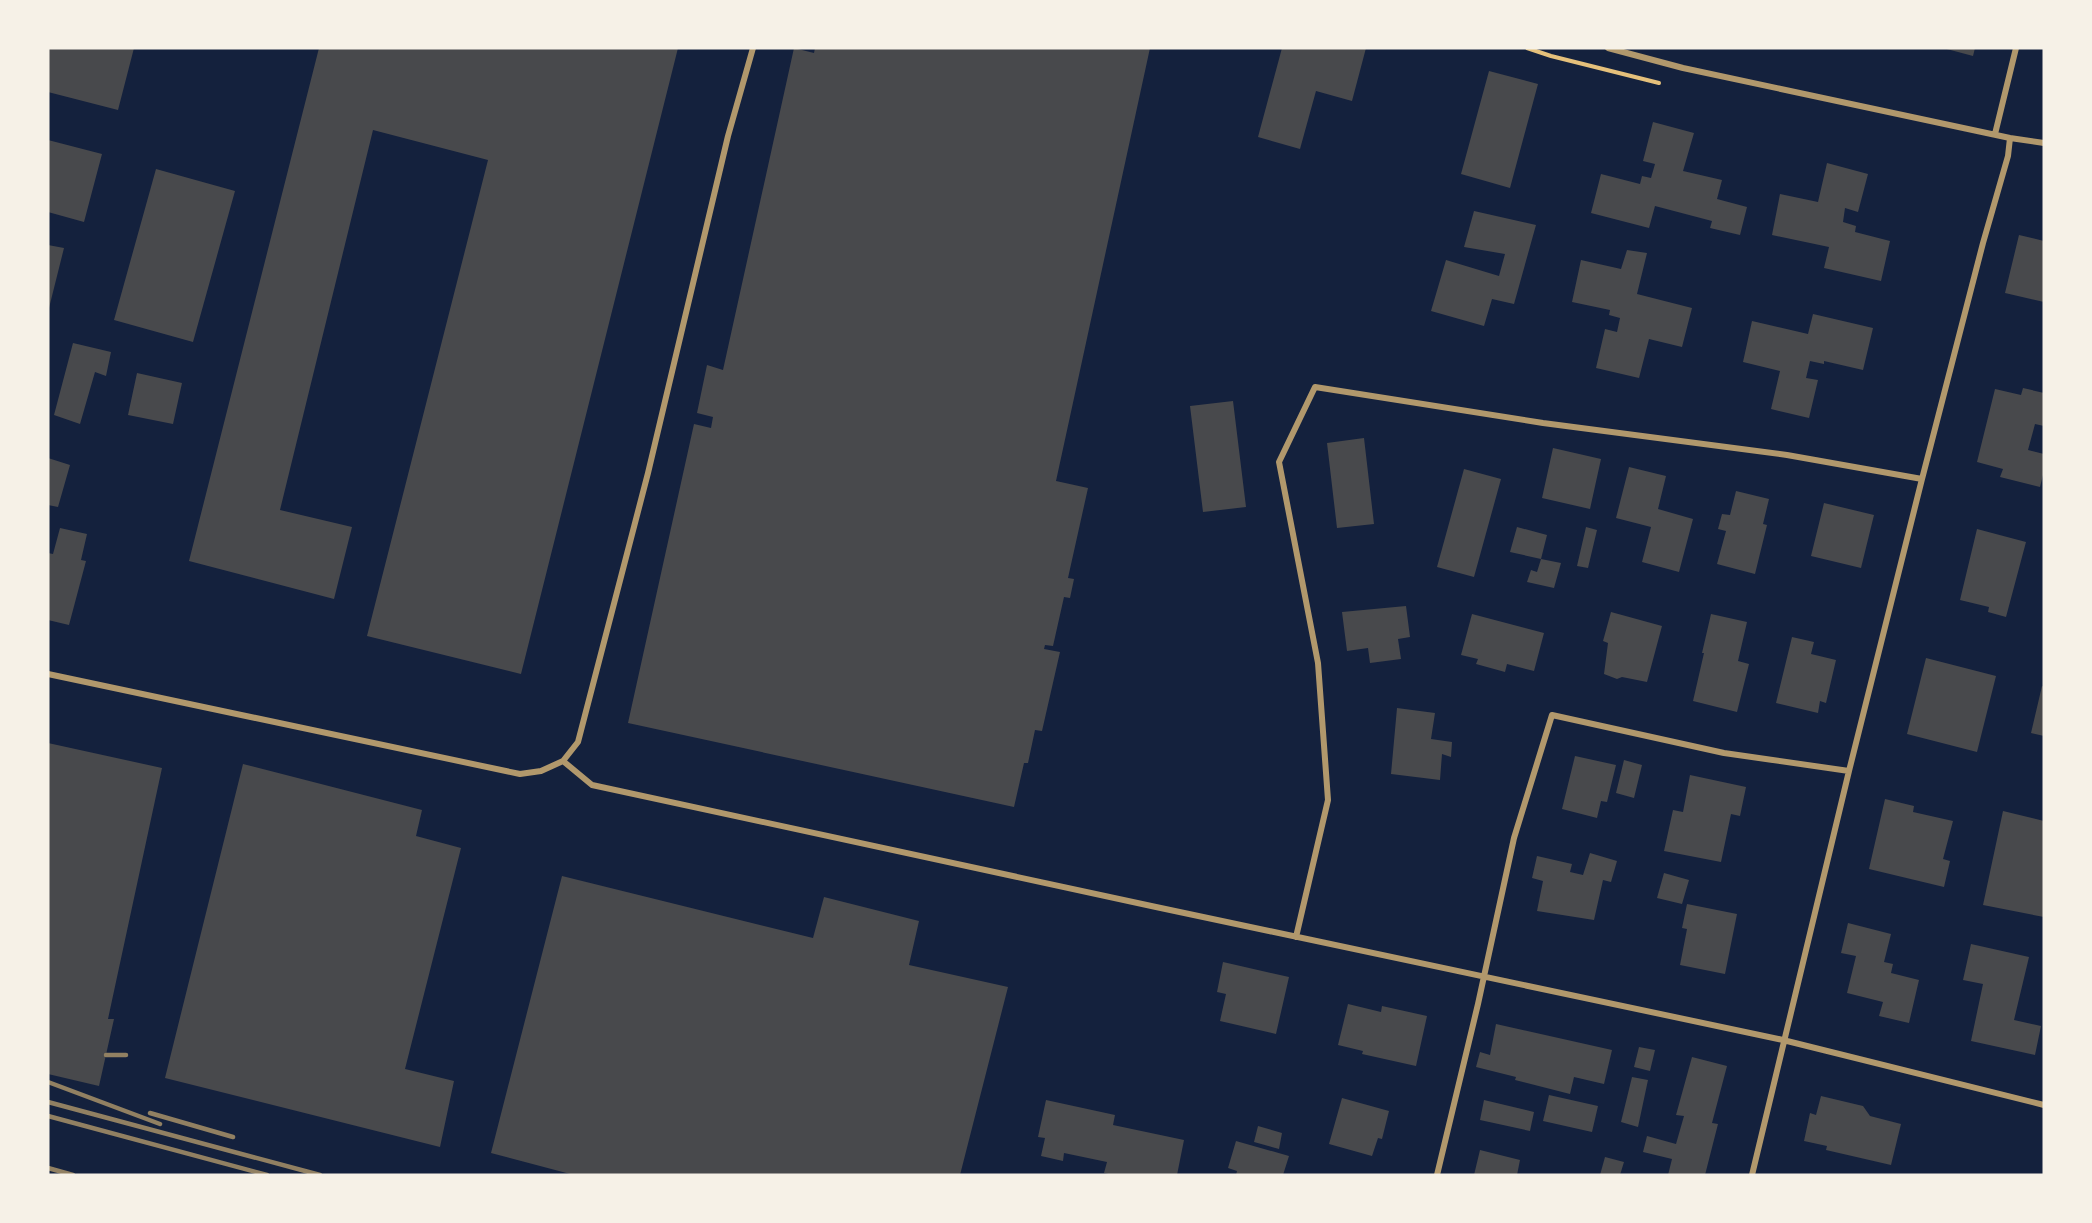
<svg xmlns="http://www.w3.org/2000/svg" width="2092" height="1223" font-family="Figtree,sans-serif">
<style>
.building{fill:#48494c}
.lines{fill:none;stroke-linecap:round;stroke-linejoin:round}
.path{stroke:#e5c07b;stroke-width:4}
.minor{stroke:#b1986c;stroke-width:6}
.rail{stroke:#918062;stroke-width:4.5}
</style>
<rect width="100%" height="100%" fill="#14213d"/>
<path class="building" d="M 48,48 L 134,48 L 118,110 L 48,92 Z
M 319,48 L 678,48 L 521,674 L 367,636 L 488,160 L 373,130 L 280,510 L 352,527 L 334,599 L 189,561 Z
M 794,48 L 814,53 L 815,48 L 1150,48 L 1056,481 L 1088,488 L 1068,578 L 1074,579 L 1070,598 L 1064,597 L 1053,646 L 1045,645 L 1044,649 L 1060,652 L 1042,731 L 1035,730 L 1028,763 L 1024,763 L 1014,807 L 628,723 L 694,424 L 711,428 L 713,417 L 697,413 L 707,365 L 723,370 Z
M 1282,48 L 1366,48 L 1352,101 L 1316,91 L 1300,149 L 1258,137 Z
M 1943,48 L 1975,48 L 1973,56 Z
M 1489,71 L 1538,84 L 1510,188 L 1461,174 Z
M 1653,122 L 1694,133 L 1683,171 L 1722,180 L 1717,199 L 1747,207 L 1740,235 L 1710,228 L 1712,221 L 1655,206 L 1649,228 L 1591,213 L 1601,174 L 1640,184 L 1642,176 L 1651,178 L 1655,164 L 1643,161 Z
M 48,140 L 102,154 L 84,222 L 48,212 Z
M 1827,163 L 1868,174 L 1858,212 L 1845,208 L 1843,222 L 1856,226 L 1855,232 L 1890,241 L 1881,281 L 1824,268 L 1829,247 L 1772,235 L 1780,194 L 1818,202 Z
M 156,169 L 235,191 L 193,342 L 114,320 Z
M 1474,211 L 1536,225 L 1514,304 L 1492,299 L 1484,326 L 1431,311 L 1446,260 L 1499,276 L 1505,254 L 1464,247 Z
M 2019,235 L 2044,241 L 2044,302 L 2005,293 Z
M 48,245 L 64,248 L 49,308 L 48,307 Z
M 1627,250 L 1647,253 L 1637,294 L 1692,308 L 1682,347 L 1649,339 L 1639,378 L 1596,368 L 1605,329 L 1617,332 L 1620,318 L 1609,315 L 1610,310 L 1572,302 L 1581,260 L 1621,269 Z
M 1813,314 L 1873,328 L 1863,370 L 1824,361 L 1824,364 L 1810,361 L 1806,378 L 1818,380 L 1809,418 L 1771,409 L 1780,371 L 1743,362 L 1752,321 L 1808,334 Z
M 73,343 L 111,352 L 106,376 L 95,372 L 80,424 L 54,415 Z
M 137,373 L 182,383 L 173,424 L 128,415 Z
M 2023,388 L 2044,393 L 2044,426 L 2035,424 L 2028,450 L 2044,454 L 2044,471 L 2040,487 L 2000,477 L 2003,469 L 1977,462 L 1995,389 L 2021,395 Z
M 1233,401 L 1246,507 L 1203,512 L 1190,406 Z
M 1364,438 L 1374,524 L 1337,528 L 1327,443 Z
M 1553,448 L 1601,459 L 1590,509 L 1542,498 Z
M 48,458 L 70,465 L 58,507 L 48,505 Z
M 1629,467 L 1666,476 L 1658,509 L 1693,519 L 1679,572 L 1642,562 L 1651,527 L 1616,518 Z
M 1464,469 L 1501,479 L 1474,577 L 1437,567 Z
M 1736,491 L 1769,499 L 1763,524 L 1767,525 L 1755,574 L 1717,564 L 1726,531 L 1718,529 L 1722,514 L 1730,515 Z
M 1824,503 L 1874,515 L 1861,568 L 1811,556 Z
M 1517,527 L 1547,535 L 1541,559 L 1510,552 Z
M 1586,527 L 1597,530 L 1588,568 L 1577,566 Z
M 60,528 L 87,534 L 81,560 L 86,561 L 69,625 L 48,620 L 48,553 L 53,554 Z
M 1977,529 L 2026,542 L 2006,617 L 1988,612 L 1989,607 L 1960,600 Z
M 1541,559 L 1561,563 L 1554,588 L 1527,582 L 1531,570 L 1537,572 Z
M 1406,606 L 1410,637 L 1398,639 L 1401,659 L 1370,663 L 1368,648 L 1347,651 L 1342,612 Z
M 1611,612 L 1662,626 L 1647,682 L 1622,677 L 1617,679 L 1604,674 L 1608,643 L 1603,641 Z
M 1472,614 L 1544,633 L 1534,671 L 1507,664 L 1505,672 L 1476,664 L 1478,659 L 1461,655 Z
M 1711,614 L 1747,622 L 1738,661 L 1749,664 L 1737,712 L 1693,701 L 1704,653 L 1702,653 Z
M 1792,637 L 1814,642 L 1811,654 L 1836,660 L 1826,703 L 1820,701 L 1818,713 L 1776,703 Z
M 1926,658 L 1996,676 L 1977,752 L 1907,734 Z
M 2042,686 L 2044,687 L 2044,736 L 2031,733 Z
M 1397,708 L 1435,713 L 1431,739 L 1452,742 L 1451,757 L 1442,754 L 1440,780 L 1391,774 Z
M 48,743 L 162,768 L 108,1019 L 114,1019 L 99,1086 L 48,1074 Z
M 1575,756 L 1616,765 L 1607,802 L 1601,801 L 1597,818 L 1562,809 Z
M 1624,760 L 1642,765 L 1634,798 L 1616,793 Z
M 243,764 L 422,810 L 416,836 L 461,848 L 405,1069 L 454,1081 L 440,1147 L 165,1078 Z
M 1690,775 L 1746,787 L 1740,816 L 1731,814 L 1721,862 L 1664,851 L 1673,810 L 1683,812 Z
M 1885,799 L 1914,806 L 1913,812 L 1953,821 L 1943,859 L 1950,861 L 1944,887 L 1869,869 Z
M 2003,811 L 2044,821 L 2044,917 L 1983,905 Z
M 1590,853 L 1617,861 L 1611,882 L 1603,880 L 1594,920 L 1537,911 L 1543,881 L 1532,878 L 1537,856 L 1572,864 L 1570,872 L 1583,875 Z
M 1664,873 L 1689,880 L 1682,904 L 1657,898 Z
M 562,876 L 813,938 L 824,897 L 919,921 L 909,965 L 1008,987 L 960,1175 L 574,1175 L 491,1153 Z
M 1687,904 L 1737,914 L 1725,974 L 1680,965 L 1687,929 L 1682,928 Z
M 1848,923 L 1891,934 L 1884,962 L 1893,964 L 1891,973 L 1919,980 L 1909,1023 L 1879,1016 L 1883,1002 L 1847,993 L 1856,956 L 1841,953 Z
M 1971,944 L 2029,957 L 2014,1020 L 2041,1026 L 2035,1055 L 1971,1041 L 1983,984 L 1963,980 Z
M 1223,962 L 1289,977 L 1276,1034 L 1220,1021 L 1226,994 L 1217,992 Z
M 1348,1004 L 1381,1012 L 1382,1006 L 1427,1016 L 1416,1066 L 1362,1054 L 1363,1051 L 1338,1045 Z
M 1496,1024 L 1612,1050 L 1604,1084 L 1574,1077 L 1570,1094 L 1515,1080 L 1516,1077 L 1476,1067 L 1480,1052 L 1490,1055 Z
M 1639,1047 L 1655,1050 L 1650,1071 L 1634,1067 Z
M 1692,1057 L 1727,1066 L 1712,1123 L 1718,1124 L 1705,1175 L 1668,1175 L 1672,1159 L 1643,1152 L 1647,1136 L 1676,1144 L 1684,1116 L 1676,1115 Z
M 1632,1077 L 1648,1080 L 1638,1127 L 1621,1122 Z
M 1549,1095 L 1598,1106 L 1592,1132 L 1543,1121 Z
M 1821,1096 L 1863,1106 L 1870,1116 L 1901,1124 L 1891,1165 L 1826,1150 L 1827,1146 L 1804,1141 L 1810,1113 L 1816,1115 Z
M 1342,1098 L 1389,1111 L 1382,1139 L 1378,1138 L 1372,1156 L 1329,1144 Z
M 1046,1100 L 1115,1115 L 1113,1125 L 1184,1140 L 1177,1175 L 1113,1175 L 1104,1173 L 1107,1162 L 1064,1153 L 1063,1161 L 1041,1156 L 1045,1138 L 1038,1137 Z
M 1484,1100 L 1534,1112 L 1530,1131 L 1480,1120 Z
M 1258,1126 L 1282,1133 L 1279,1149 L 1254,1142 Z
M 1236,1141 L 1289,1156 L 1283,1175 L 1236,1175 L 1237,1171 L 1228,1168 Z
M 1480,1150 L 1520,1160 L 1517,1175 L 1474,1175 Z
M 1605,1157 L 1624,1162 L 1620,1175 L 1600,1175 Z"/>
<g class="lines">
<path class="path" d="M 1527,48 L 1551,56 L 1659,83"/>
<path class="minor" d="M 1608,48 L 1683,68 L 2010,138 L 2044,143
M 1995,134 L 2016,48
M 48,674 L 520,774 L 541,771 L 563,761 L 592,785 L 1156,907 L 1783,1040 L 2044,1105
M 563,761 L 578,742 L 648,473 L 728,136 L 753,48
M 1296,937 L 1328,800 L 1318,663 L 1279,462 L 1315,387 L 1543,423 L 1787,455 L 1922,479
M 1437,1175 L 1478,1004 L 1514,838 L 1552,715 L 1724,753 L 1849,771
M 1752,1175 L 1849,771 L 1922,479 L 1983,243 L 2008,156 L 2010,138"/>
<path class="rail" d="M 106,1055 L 126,1055
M 48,1082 L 160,1124
M 48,1102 L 320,1175
M 150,1113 L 233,1137
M 48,1116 L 267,1175
M 48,1168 L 73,1175"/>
</g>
<rect width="2092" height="1223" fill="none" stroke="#f6f1e7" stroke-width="99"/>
</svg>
